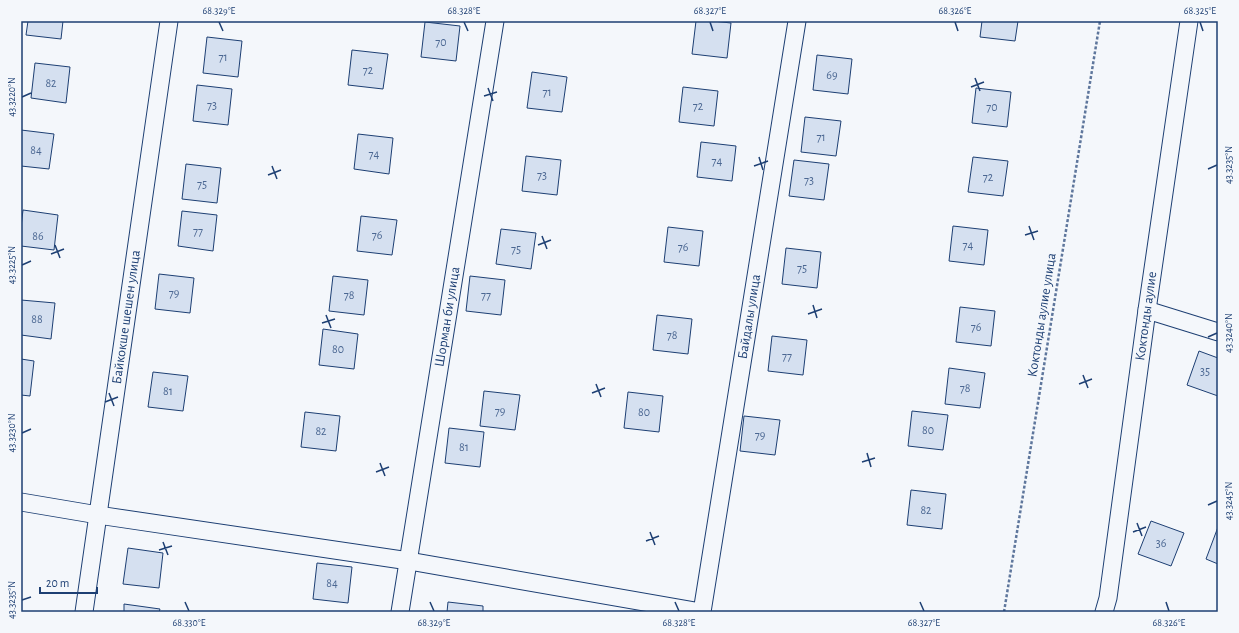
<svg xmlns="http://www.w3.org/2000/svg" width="1239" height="633" font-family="'Alegreya Sans',sans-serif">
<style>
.building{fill:#d5e0f0;stroke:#1d3f73}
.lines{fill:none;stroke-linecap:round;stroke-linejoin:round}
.street-casing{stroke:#1d3f73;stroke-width:19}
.path{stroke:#5e769c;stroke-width:2.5;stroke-dasharray:3 2;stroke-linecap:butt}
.street{stroke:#f4f7fb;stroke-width:17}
.ticks{fill:none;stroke:#1d3f73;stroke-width:1.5}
.labels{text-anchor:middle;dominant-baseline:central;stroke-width:3;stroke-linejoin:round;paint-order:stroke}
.number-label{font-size:12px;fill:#4b6792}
.street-label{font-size:14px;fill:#1d3f73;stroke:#f4f7fb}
.neatline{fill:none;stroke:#1d3f73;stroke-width:1.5}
.ticks-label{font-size:10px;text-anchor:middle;fill:#1d3f73}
</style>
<rect width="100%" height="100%" fill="#f4f7fb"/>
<path class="building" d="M 28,21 L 63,21 L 61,39 L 26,35 Z
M 696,21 L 713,21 L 731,23 L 727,58 L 692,54 Z
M 982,21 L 1018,21 L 1015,41 L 980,37 Z
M 425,22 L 460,26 L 456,61 L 421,57 Z
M 207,37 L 242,41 L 238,77 L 203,73 Z
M 352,50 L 388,54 L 383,89 L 348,85 Z
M 817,55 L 852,59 L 848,94 L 813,90 Z
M 35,63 L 70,67 L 66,103 L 31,98 Z
M 532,72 L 567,77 L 562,112 L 527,108 Z
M 197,85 L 232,89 L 228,125 L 193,121 Z
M 683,87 L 718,91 L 714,126 L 679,122 Z
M 976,88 L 1011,92 L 1007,127 L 972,123 Z
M 805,117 L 841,121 L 836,156 L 801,152 Z
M 21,130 L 54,134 L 49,169 L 21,166 Z
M 358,134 L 393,138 L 389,174 L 354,169 Z
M 701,142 L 736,146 L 732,181 L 697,177 Z
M 526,156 L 561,160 L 557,195 L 522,191 Z
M 973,157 L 1008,161 L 1003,196 L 968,192 Z
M 794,160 L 829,164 L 824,200 L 789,196 Z
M 186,164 L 221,168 L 217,203 L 182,199 Z
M 23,210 L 58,215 L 54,250 L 21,246 L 21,227 Z
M 182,211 L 217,215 L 213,251 L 178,246 Z
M 361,216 L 397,220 L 392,255 L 357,251 Z
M 953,226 L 988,230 L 984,265 L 949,261 Z
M 668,227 L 703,231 L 699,266 L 664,262 Z
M 501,229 L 536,233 L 531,269 L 496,264 Z
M 786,248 L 821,252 L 817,288 L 782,284 Z
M 159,274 L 194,278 L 190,313 L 155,309 Z
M 333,276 L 368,280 L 364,315 L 329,311 Z
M 470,276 L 505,280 L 501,315 L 466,311 Z
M 21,300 L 55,303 L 51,339 L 21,335 Z
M 960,307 L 995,311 L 991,346 L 956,342 Z
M 657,315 L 692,319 L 688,354 L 653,350 Z
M 323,329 L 358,334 L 354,369 L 319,365 Z
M 772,336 L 807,340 L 803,375 L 768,371 Z
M 1199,351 L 1218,358 L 1218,396 L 1187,385 Z
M 21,359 L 34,361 L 30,396 L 21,395 Z
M 949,368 L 985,373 L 980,408 L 945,404 Z
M 153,372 L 188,376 L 183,411 L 148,407 Z
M 484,391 L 520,395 L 515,430 L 480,426 Z
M 628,392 L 663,396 L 659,432 L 624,428 Z
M 912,411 L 948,415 L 943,450 L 908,446 Z
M 305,412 L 340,416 L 336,451 L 301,447 Z
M 744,416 L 780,420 L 775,455 L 740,451 Z
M 449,428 L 484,432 L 480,467 L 445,463 Z
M 911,490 L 946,494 L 942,529 L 907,525 Z
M 1151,521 L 1184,533 L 1171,566 L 1138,554 Z
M 1218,527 L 1218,564 L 1206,559 Z
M 128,548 L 163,553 L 159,588 L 123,584 Z
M 317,563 L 352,567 L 348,603 L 313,599 Z
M 448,602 L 483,606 L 483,612 L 447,612 Z
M 124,604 L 160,609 L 159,612 L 124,612 Z"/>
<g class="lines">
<g class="street-casing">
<g id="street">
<path d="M 1147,310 L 1218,332"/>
<path d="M 21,502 L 98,515 L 409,561 L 701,612"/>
<path id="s1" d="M 84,612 L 169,21"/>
<path id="s2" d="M 400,612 L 495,21"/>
<path id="s3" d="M 702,612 L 797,21"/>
<path id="s4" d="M 1104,612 L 1108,598 L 1147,310 L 1189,21"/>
</g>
</g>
<path class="path" d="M 1004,612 L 1100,21"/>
<use href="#street" class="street"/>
</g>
<path class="ticks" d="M 219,22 L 223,31M 464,22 L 468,31M 710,22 L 713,31M 955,22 L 958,31M 1200,22 L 1203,31M 975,78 L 980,91M 971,87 L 984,82M 488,88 L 493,101M 484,96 L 497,92M 22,97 L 31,93M 759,157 L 763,170M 272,166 L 277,179M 754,166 L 768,161M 1208,169 L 1217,165M 268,175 L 281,170M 1029,226 L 1034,240M 1025,235 L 1038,231M 542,236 L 547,249M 55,245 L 60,258M 538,245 L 551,240M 51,254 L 64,249M 22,265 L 31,261M 813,305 L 817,318M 808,314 L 822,309M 326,315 L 331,328M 322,323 L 335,319M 1208,337 L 1217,333M 1083,375 L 1088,388M 596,384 L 601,397M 1079,384 L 1092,379M 109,393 L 114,406M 592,393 L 605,388M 105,402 L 118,397M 22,433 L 31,429M 867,453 L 871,467M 862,462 L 875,458M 380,463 L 385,476M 376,472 L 389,467M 1208,505 L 1217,501M 1137,523 L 1142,536M 650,532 L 655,545M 1133,532 L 1146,527M 646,541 L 659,536M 163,542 L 168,555M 159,550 L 172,546M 22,600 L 31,597M 185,602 L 189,611M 430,602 L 434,611M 675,602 L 679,611M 920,602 L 924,611M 1166,602 L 1169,611"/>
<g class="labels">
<g class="number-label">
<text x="441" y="42">70</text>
<text x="223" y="57">71</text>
<text x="368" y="70">72</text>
<text x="832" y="75">69</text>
<text x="51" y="83">82</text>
<text x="547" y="92">71</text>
<text x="212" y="105">73</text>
<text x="698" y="106">72</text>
<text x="992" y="107">70</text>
<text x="821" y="137">71</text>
<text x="36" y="150">84</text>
<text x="374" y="154">74</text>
<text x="717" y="161">74</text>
<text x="542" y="175">73</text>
<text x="988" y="177">72</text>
<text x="809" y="180">73</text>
<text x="202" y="184">75</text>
<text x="198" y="231">77</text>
<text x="377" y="235">76</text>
<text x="38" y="236">86</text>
<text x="968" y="245">74</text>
<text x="683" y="247">76</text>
<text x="516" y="249">75</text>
<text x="802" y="268">75</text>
<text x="174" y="293">79</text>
<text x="349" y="295">78</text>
<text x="486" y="295">77</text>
<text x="37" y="319">88</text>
<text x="976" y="327">76</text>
<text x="672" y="335">78</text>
<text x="338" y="349">80</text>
<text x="787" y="356">77</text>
<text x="1205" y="371">35</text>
<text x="965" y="388">78</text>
<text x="168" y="391">81</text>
<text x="500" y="411">79</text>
<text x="644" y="412">80</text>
<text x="928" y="430">80</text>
<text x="321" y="431">82</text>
<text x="760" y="435">79</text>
<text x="464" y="447">81</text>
<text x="926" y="510">82</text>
<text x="1161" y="543">36</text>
<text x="332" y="583">84</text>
</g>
<g class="street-label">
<text transform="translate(1042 315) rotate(-81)">Коктонды аулие улица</text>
<text stroke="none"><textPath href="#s3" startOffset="299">Байдалы улица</textPath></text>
<text stroke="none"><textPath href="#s1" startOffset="298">Байкокше шешен улица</textPath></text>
<text stroke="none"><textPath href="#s2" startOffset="299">Шорман би улица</textPath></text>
<text stroke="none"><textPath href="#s4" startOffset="299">Коктонды аулие</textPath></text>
</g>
</g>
<rect width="1239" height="633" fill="none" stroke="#f4f7fb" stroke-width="44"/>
<path d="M40 587v6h57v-6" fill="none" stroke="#1d3f73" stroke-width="2"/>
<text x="46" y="587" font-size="12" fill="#1d3f73" stroke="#f4f7fb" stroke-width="3" paint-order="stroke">20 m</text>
<rect x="22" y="22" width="1195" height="589" class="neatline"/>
<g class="ticks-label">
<text x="219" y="14">68.329°E</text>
<text x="464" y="14">68.328°E</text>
<text x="710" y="14">68.327°E</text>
<text x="955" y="14">68.326°E</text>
<text x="1200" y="14">68.325°E</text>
<text transform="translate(11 97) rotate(-90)" y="4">43.3220°N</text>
<text transform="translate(1228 165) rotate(-90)" y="4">43.3235°N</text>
<text transform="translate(11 265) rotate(-90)" y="4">43.3225°N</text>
<text transform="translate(1228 333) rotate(-90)" y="4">43.3240°N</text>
<text transform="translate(11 433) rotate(-90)" y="4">43.3230°N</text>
<text transform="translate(1228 501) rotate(-90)" y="4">43.3245°N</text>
<text transform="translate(11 600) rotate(-90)" y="4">43.3235°N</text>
<text x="189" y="626">68.330°E</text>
<text x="434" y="626">68.329°E</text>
<text x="679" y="626">68.328°E</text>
<text x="924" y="626">68.327°E</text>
<text x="1169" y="626">68.326°E</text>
</g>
</svg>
